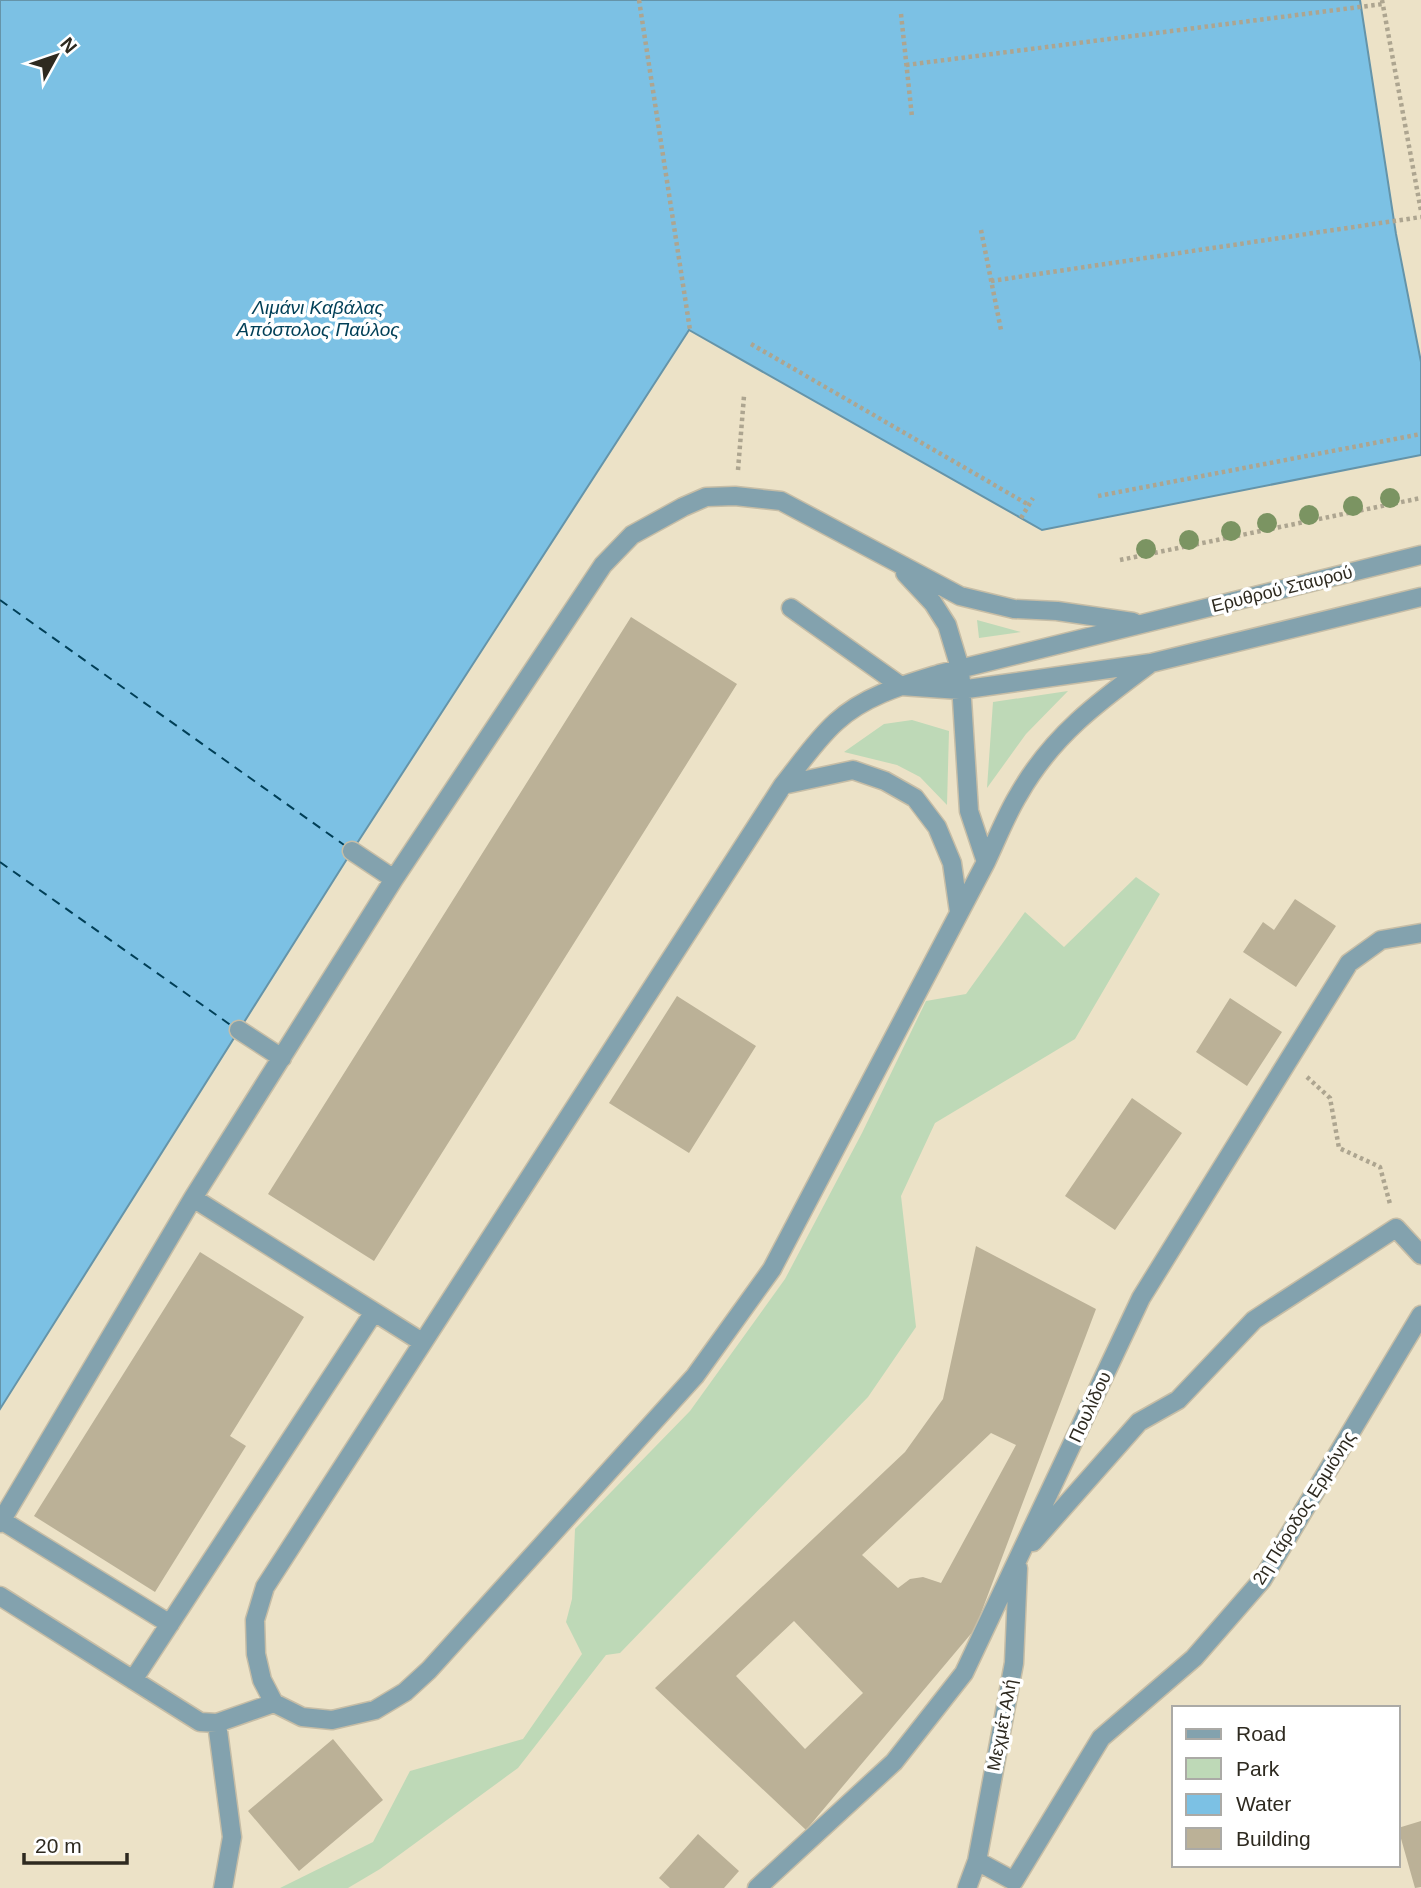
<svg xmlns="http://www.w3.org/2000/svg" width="1421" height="1888" font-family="Helvetica,sans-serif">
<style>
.green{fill:#bed9b7}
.water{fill:#7cc1e4;stroke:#6594a9;stroke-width:2}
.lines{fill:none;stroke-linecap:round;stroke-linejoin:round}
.ferry{stroke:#013f57;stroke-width:2;stroke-dasharray:9 7;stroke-linecap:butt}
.building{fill:#bbb197;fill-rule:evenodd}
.minor-casing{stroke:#c6bda6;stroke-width:21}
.path{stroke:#ada590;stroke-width:4.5;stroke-dasharray:3.5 3.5;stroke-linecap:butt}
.minor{stroke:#83a2ae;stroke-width:18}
.tree{fill:#7b9462}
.labels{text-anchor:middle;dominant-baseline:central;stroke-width:7;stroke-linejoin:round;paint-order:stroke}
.street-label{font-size:18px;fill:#2e2a20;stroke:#fff}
.water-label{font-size:19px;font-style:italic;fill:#013f57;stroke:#fff}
</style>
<rect width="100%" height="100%" fill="#ece2c7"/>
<path class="green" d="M 977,620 L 1021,632 L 979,638 Z
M 1068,691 L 1026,734 L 987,788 L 993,702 Z
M 912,720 L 949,731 L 947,805 L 920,777 L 897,765 L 844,752 L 884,724 Z
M 1136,877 L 1160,894 L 1075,1039 L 935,1123 L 901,1196 L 916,1327 L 868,1397 L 620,1653 L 606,1655 L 518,1768 L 380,1869 L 348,1888 L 280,1888 L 373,1842 L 410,1771 L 523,1739 L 582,1654 L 566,1622 L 572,1599 L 575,1529 L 690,1411 L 785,1279 L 862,1133 L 926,1001 L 966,994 L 1025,912 L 1064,947 Z"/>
<path class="water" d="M 0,0 L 1360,0 L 1396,234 L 1421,362 L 1421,455 L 1042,530 L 689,330 L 352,851 L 0,1409 Z"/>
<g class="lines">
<path class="ferry" d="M 0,600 L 347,847
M 0,862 L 232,1026"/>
</g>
<path class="building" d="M 631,617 L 737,684 L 374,1261 L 268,1194 Z
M 1295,899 L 1336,926 L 1296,987 L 1243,952 L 1263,922 L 1274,930 Z
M 677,996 L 756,1046 L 689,1153 L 609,1103 Z
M 1230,998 L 1282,1032 L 1247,1086 L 1196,1052 Z
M 1132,1098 L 1182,1133 L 1115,1230 L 1065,1196 Z
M 976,1246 L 1096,1309 L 975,1629 L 806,1830 L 655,1688 L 905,1452 L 943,1399 ZM 991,1433 L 1016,1445 L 941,1583 L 923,1577 L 910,1579 L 898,1588 L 862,1555 ZM 794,1621 L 863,1693 L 805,1749 L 736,1676 Z
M 200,1252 L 304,1317 L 230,1436 L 246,1446 L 155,1592 L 34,1516 Z
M 333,1739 L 383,1800 L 299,1871 L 248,1811 Z
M 1421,1821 L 1421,1887 L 1415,1888 L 1398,1828 Z
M 698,1834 L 739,1871 L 724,1888 L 670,1888 L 659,1878 Z"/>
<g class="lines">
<g class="minor-casing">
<path id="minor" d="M 905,573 L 933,603 L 947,625 L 960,668 L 969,811 L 986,862
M 791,608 L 901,686 L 960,690 L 1151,663 L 1421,597
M 1151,663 C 1098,702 1052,736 1019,794 C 1006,815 997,839 986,862 L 772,1269 L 695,1376 L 429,1670 L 405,1692 L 375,1710 L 332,1720 L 302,1717 L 274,1703 L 262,1680 L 256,1654 L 255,1620 L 265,1587 L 783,785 C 800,764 816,740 836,722 C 864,696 903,685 939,674 L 1421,555
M 783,785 L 853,770 L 885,781 L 915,798 L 937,827 L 952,863 L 959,912
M 352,851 L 394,879
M 239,1030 L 282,1058
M 193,1198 L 422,1342
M 1,1520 L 170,1624
M 0,1523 L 193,1198 L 394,879 L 603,565 L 632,535 L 683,507 L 706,497 L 735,496 L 781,501 L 960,596 L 1014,609 L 1057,611 L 1133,622
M 1033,1542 L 1139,1422 L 1178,1400 L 1254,1320 L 1396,1228 L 1421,1255
M 0,1596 L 200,1722 L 217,1723 L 274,1703
M 133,1680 L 374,1312
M 217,1723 L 232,1837 L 223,1888
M 977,1861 L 1014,1881 L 1101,1738 L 1194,1658 L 1262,1580 L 1421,1315
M 757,1888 L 894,1762 L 964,1673 L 1141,1298 L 1288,1061 L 1349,963 L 1381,940 L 1421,933
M 967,1888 L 977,1861 L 1014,1663 L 1018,1568"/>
</g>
<path class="path" d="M 639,0 L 690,330
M 1382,0 L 1421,211
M 901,14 L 912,117
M 906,65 L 1383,4
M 981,230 L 1001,330
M 991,281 L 1421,217
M 751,344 L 1029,505
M 738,470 L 744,396
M 1098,496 L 1421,434
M 1021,518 L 1033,498
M 1120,560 L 1421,498
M 1307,1077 L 1330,1098 L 1339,1148 L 1380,1167 L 1390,1204"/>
<use href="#minor" class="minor"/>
</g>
<g class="tree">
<circle cx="1390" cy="498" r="10"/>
<circle cx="1353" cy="506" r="10"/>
<circle cx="1309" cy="515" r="10"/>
<circle cx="1267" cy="523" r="10"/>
<circle cx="1231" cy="531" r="10"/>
<circle cx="1189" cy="540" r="10"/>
<circle cx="1146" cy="549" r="10"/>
</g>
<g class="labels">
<g class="street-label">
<text transform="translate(1282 589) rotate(-14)">Ερυθρού Σταυρού</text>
<text transform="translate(1090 1407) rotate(-65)">Πουλίδου</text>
<text transform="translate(1304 1508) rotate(-58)">2η Πάροδος Ερμιόνης</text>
<text transform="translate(1002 1725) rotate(-79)">Μεχμέτ Αλή</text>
</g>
<g class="water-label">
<text x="318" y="307">Λιμάνι Καβάλας<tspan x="318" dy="22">Απόστολος Παύλος</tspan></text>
</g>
</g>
<rect x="1172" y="1706" width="228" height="161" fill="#ffffff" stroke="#abaaa6" stroke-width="2"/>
<rect x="1186" y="1729" width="35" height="10" fill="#83a2ae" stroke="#abaaa6" stroke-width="2"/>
<text x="1236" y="1741" font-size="21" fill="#2e2a20">Road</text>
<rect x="1186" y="1758" width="35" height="21" fill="#bed9b7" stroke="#abaaa6" stroke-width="2"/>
<text x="1236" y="1776" font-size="21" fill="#2e2a20">Park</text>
<rect x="1186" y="1794" width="35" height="21" fill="#7cc1e4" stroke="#abaaa6" stroke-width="2"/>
<text x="1236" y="1811" font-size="21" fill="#2e2a20">Water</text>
<rect x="1186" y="1828" width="35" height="21" fill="#bbb197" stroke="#abaaa6" stroke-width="2"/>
<text x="1236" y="1846" font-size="21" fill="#2e2a20">Building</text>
<g transform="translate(56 56) rotate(50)" stroke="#ffffff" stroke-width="5" paint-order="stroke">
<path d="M0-5L12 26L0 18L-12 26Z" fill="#2e2a20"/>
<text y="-10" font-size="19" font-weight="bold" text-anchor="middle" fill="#2e2a20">N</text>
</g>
<path d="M24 1853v10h103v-10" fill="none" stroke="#2e2a20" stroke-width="3.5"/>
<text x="35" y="1853" font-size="21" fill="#2e2a20" stroke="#ffffff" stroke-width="5" paint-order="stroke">20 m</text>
</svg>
